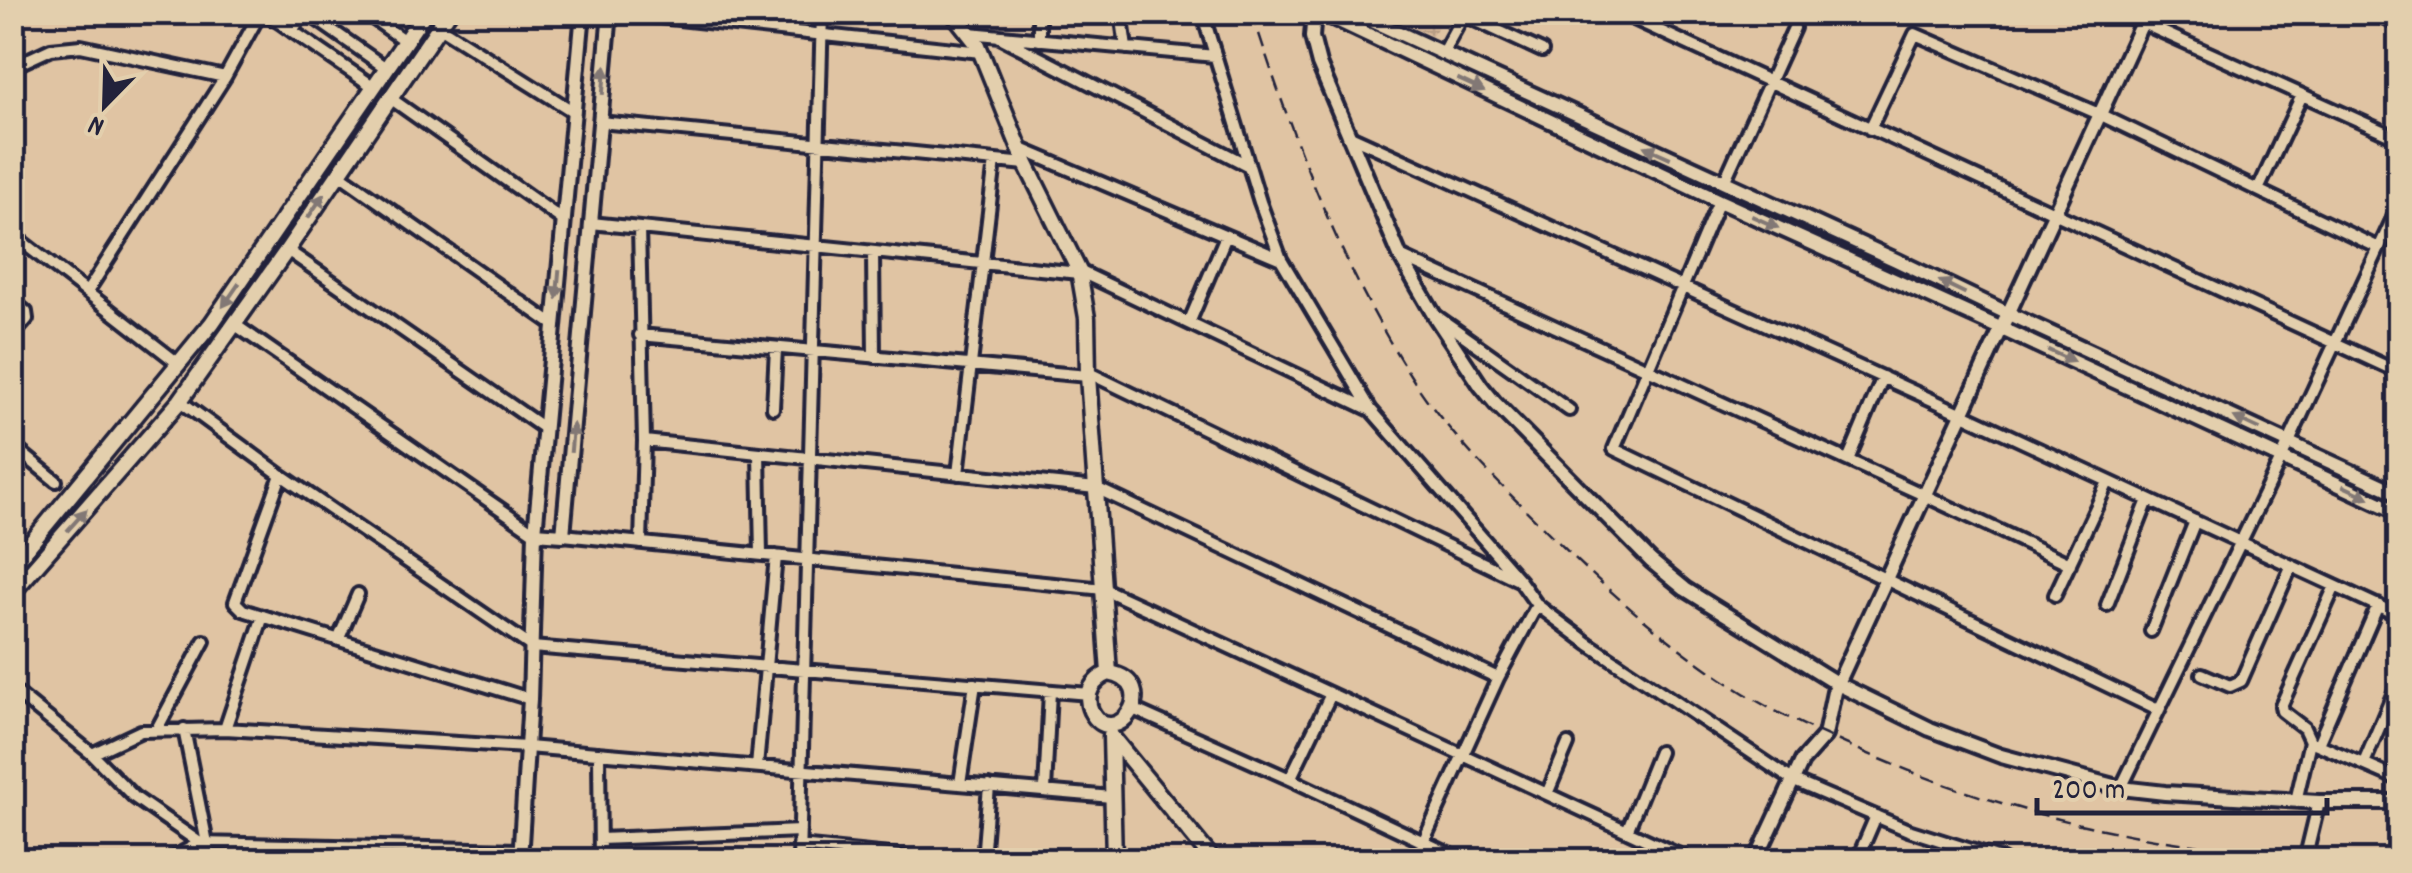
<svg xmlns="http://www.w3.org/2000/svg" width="2412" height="873" font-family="Dekko,sans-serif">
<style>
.industrial{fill:url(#industrial-grid)}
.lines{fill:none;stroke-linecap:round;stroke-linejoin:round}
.minor-casing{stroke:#22223b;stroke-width:18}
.tertiary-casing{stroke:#22223b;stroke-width:20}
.secondary-casing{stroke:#22223b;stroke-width:21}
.minor{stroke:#e3cfad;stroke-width:10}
.tertiary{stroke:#e3cfad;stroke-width:12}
.secondary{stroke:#e3cfad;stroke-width:14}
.rail{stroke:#22223b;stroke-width:2.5;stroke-dasharray:15 8;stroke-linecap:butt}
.oneway{fill:#827874}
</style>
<defs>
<pattern id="industrial-grid" width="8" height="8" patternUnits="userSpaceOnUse" patternTransform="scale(2.5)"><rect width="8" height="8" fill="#d6b698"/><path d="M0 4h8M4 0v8" fill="none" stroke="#b79c84"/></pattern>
</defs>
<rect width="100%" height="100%" fill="#e0c4a3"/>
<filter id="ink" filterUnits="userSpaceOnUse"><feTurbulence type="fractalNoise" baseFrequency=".01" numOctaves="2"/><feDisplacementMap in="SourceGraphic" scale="20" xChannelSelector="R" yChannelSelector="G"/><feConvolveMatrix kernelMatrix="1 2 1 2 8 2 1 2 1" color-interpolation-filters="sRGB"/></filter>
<g filter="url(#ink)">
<path class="industrial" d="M 1382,13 L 1447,13 L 1432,36 Z
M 1673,13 L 1958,13 L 1955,22 Z"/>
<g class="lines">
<g class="minor-casing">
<path id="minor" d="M 304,12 L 292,31 L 374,87
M 306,12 L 386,68
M 364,12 L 405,41
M 614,12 L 981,52
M 1121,12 L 1126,48
M 1202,12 L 1260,202 L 1281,259 L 1371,410 L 1520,581 L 1537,605 L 1589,644 L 1794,781 L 1908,830 L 2003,860
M 1619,12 L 2400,373
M 2118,12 L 2400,139
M 2371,12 L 2400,26
M 439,27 L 574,112
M 969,33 L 1215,56
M 998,36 L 1249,166
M 1039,40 L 1039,12
M 1442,54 L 1460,21 L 1466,16 L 1542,51
M 12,67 L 51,49 L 81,46 L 225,77
M 390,98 L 564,221
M 600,122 L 1026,164
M 1870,129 L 1915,34 L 2099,114 L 2379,248
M 1348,135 L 1963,414 L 2400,616
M 1019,148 L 1281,259
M 338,173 L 554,325
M 1724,182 L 1794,28
M 2258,190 L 2302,95
M 1719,201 L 1614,449 L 2158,710
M 591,223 L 1079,273
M 639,228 L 644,441 L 641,543
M 12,234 L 179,364
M 287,250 L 545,429
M 873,252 L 874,357
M 1400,256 L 1926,496 L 2070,564
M 1079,271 L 1371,410
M 87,292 L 225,77 L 258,17 C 271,13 281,24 292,31
M 12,308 L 20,307 L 26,312 L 27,319 L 12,336
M 1435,315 L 1569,410
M 1189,323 L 1226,236
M 234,324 L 535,533
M 640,335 L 1088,376
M 1089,373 L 1516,579
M 180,401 L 281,475 L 532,647 L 1089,694
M 773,408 L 776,348
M 644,441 L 1096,488 L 1498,678
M 12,445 L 56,481
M 759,453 L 761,555
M 1848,460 L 1883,377
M 958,474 L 995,161
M 281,475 L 235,602 L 243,610 L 530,699
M 563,535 L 1104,589 L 1690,860
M 2335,586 L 2281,706 L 2282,711 L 2304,728 L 2310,741 L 2400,780
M 2055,595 L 2108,482
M 2107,605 L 2148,500
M 2151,631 L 2195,521
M 339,638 L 358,594
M 2202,674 L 2230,686 L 2241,681 L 2291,567
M 12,689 L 92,754 L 134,797 L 200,843 L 203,860
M 1133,709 L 1290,779 L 1462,860
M 157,729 L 204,641
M 184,729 L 207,843
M 225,729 L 263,616
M 2318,744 L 2378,605
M 599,753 L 600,860
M 92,754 L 141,731 L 225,729 L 527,747 L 1112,797
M 2364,763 L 2400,678
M 757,767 L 776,556
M 1290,779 L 1331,694
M 960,784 L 975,684
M 2121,788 L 2282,457 L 2400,203
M 1045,791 L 1050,691
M 1547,794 L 1568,744
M 2296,801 L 2310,741
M 1627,831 L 1659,752
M 600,839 L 800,831
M 799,846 L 939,860
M 169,860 L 200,843 L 520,850
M 799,860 L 822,12
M 983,860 L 989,786
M 1415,860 L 1498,678 L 1537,605
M 1857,860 L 1876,816
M 2305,860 L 2319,802"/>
</g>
<g class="tertiary-casing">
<path id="tertiary" d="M 1314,12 L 1312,37 L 1319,64 L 1400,256 L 1434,315 L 1481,386 L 1495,403 L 1651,561 L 1685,589 L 1838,684 L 1930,729 L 2001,756 L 2121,788 L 2165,793 L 2319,802 L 2400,802
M 1320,12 L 1719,201 L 2002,329 L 2400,513
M 1353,12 L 1896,260 L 2009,314 L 2400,494
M 535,533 L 563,535 L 610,12
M 520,860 L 530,699 L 535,533 L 583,12
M 1756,860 L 1802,761 L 1825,735 L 1834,692 L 2147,12"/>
</g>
<g class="secondary-casing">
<path id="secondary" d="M 952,12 L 978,45 L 1026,164 L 1079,271 L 1087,318 L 1088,376 L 1109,673
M 12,566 L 212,323 L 425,12
M 12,593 L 180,401 L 287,250 L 449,12
M 1109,673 C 1165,683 1114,755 1091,711 C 1083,694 1094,679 1109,673 Z
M 1111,736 L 1213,860
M 1111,736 L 1114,860"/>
</g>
<use href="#minor" class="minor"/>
<use href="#tertiary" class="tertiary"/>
<use href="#secondary" class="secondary"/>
<path class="rail" d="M 1252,12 C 1293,140 1341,268 1414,381 C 1447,432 1498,483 1542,526 C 1602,586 1667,644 1739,690 C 1778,715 1821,733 1864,752 C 1981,803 2087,831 2214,848 C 2250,853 2286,858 2322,859 C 2348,860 2374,857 2400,856"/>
</g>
<defs><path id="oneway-solid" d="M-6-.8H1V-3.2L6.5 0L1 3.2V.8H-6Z" transform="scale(2.5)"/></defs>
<g class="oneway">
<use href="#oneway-solid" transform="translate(604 80) rotate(-85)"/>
<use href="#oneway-solid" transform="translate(1471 85) rotate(25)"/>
<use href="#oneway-solid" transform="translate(1657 152) rotate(-156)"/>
<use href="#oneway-solid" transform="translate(316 206) rotate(-56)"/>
<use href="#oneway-solid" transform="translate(1765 222) rotate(24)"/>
<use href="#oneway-solid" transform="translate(558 284) rotate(95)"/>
<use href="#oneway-solid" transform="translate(1952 287) rotate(-154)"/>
<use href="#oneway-solid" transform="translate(231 295) rotate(125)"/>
<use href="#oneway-solid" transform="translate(2061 356) rotate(25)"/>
<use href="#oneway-solid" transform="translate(2247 423) rotate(-155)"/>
<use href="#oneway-solid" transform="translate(572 438) rotate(-85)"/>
<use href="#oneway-solid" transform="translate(2356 492) rotate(25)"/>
<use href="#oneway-solid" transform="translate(77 520) rotate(-48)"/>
</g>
</g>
<rect width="2412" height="873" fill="none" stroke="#e3cfad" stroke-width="50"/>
<rect x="25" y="25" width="2362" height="823" fill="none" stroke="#22223b" stroke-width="4" filter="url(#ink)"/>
<g transform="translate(105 105) rotate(203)" stroke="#e3cfad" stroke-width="8" paint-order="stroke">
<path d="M0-8L18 38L0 25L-18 38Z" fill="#22223b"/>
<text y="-15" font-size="28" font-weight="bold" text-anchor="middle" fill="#22223b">N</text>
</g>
<path d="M2037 798v15h290v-15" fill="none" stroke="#22223b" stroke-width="5"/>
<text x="2052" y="798" font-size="30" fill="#22223b" stroke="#e3cfad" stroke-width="8" paint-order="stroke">200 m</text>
</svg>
